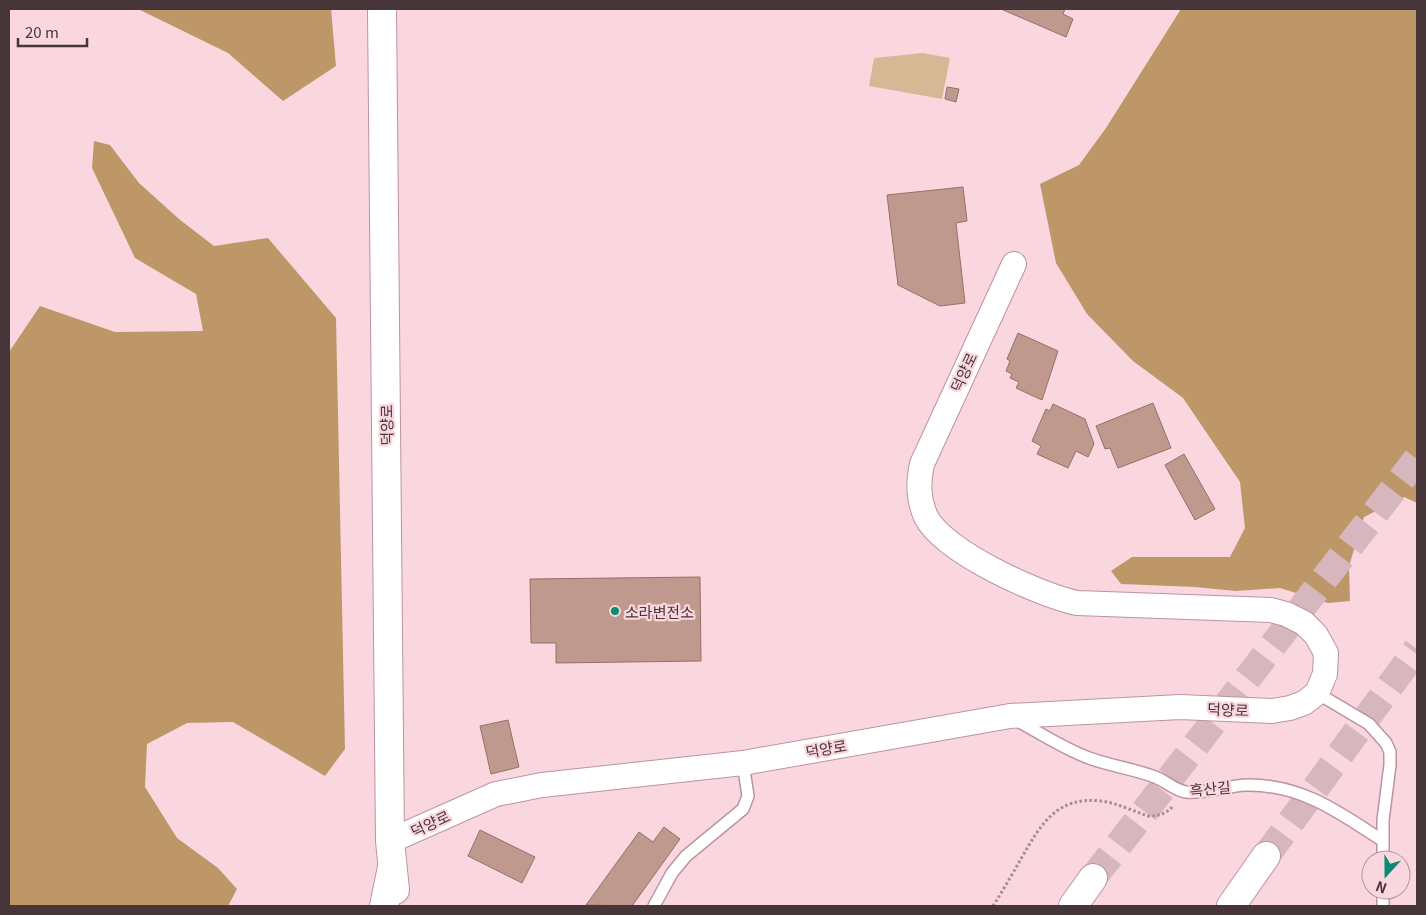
<svg xmlns="http://www.w3.org/2000/svg" width="1426" height="915" font-family="Georgia,'Noto Sans KR',serif">
<style>
.green{fill:#d6b895}
.forest{fill:#be9769}
.building{fill:#c0998e;stroke:#957066}
.lines{fill:none;stroke-linecap:round;stroke-linejoin:round}
.secondary-tunnel{stroke:#d6b7be;stroke-width:28;stroke-dasharray:28 14;stroke-linecap:butt}
.service-casing{stroke:#bc949e;stroke-width:14}
.minor-casing{stroke:#bc949e;stroke-width:26}
.tertiary-casing{stroke:#bc949e;stroke-width:30}
.secondary-casing{stroke:#bc949e;stroke-width:30}
.path{stroke:#a58b91;stroke-width:3;stroke-dasharray:2.5 2.5;stroke-linecap:butt}
.service{stroke:#fff;stroke-width:11}
.minor{stroke:#fff;stroke-width:24}
.tertiary{stroke:#fff;stroke-width:28}
.secondary{stroke:#fff;stroke-width:28}
.poi-dot{fill:#098c72;stroke:#fad7df;stroke-width:2}
.labels{text-anchor:middle;dominant-baseline:central;stroke-width:4.5;stroke-linejoin:round;paint-order:stroke}
.street-label{font-size:15px;fill:#463539;stroke:#fad7df}
.poi-label{font-size:15px;fill:#463539;stroke:#fad7df;text-anchor:start}
</style>
<rect width="100%" height="100%" fill="#fad7df"/>
<path class="green" d="M 923,53 L 950,58 L 942,99 L 869,86 L 874,58 Z"/>
<path class="forest" d="M 138,9 L 331,9 L 336,66 L 283,101 L 228,53 Z
M 1181,9 L 1417,9 L 1417,503 L 1404,497 L 1364,517 L 1349,566 L 1350,601 L 1328,603 L 1280,588 L 1236,591 L 1195,587 L 1121,584 L 1111,571 L 1132,557 L 1230,557 L 1245,528 L 1240,482 L 1183,398 L 1133,361 L 1087,314 L 1056,263 L 1040,184 L 1079,165 L 1106,128 Z
M 94,141 L 110,145 L 139,183 L 179,219 L 214,246 L 268,238 L 336,318 L 345,749 L 325,776 L 233,722 L 187,723 L 147,744 L 145,787 L 177,838 L 218,868 L 237,889 L 228,906 L 9,906 L 9,352 L 40,306 L 115,332 L 203,331 L 196,294 L 135,258 L 92,168 Z"/>
<path class="building" d="M 1001,9 L 1065,9 L 1063,14 L 1073,19 L 1066,37 Z
M 947,87 L 959,89 L 956,102 L 945,99 Z
M 963,187 L 967,221 L 956,223 L 965,303 L 940,306 L 898,285 L 887,195 Z
M 1018,333 L 1058,351 L 1042,400 L 1016,388 L 1019,382 L 1010,378 L 1012,374 L 1006,371 L 1010,361 L 1007,359 Z
M 1153,403 L 1171,448 L 1118,468 L 1110,448 L 1105,449 L 1096,426 Z
M 1053,404 L 1085,419 L 1094,444 L 1088,457 L 1076,451 L 1068,468 L 1037,454 L 1041,446 L 1032,441 L 1046,409 L 1050,411 Z
M 1184,454 L 1215,509 L 1195,520 L 1165,465 Z
M 700,577 L 701,661 L 556,663 L 556,643 L 531,643 L 530,579 Z
M 508,720 L 519,767 L 491,774 L 480,726 Z
M 664,827 L 680,839 L 632,906 L 586,905 L 639,832 L 653,842 Z
M 480,830 L 535,857 L 522,883 L 468,856 Z"/>
<g class="lines">
<path class="secondary-tunnel" d="M 1266,856 L 1417,649
M 1093,878 L 1417,459"/>
<g class="service-casing">
<path id="service" d="M 1317,693 L 1369,724 L 1386,743 L 1390,752 L 1390,765 L 1383,820 L 1383,860
M 1016,720 C 1040,733 1064,749 1089,758 C 1111,766 1134,769 1155,777 C 1166,781 1174,790 1186,792 C 1205,794 1226,786 1246,785 C 1301,784 1339,812 1383,841
M 1383,890 L 1383,906
M 654,906 L 672,873 L 686,856 L 743,809 L 748,796 L 743,763"/>
</g>
<g class="minor-casing">
<path id="minor" d="M 390,841 L 496,794 L 542,785 L 743,763 L 1010,716 L 1180,707 L 1272,711 L 1290,708 L 1304,703 L 1317,693 L 1325,674 L 1326,653 L 1316,635 L 1304,623 L 1286,614 L 1271,610 L 1077,603 C 1039,595 944,552 926,517 C 918,499 918,483 922,464 L 1014,264"/>
</g>
<g class="tertiary-casing">
<path id="tertiary" d="M 382,9 L 390,841 L 395,890"/>
</g>
<g class="secondary-casing">
<path id="secondary" d="M 384,906 L 392,867
M 1073,906 L 1093,878
M 1231,906 L 1266,856"/>
</g>
<path class="path" d="M 993,906 C 1003,890 1013,873 1022,857 C 1041,824 1057,796 1101,801 C 1117,803 1133,811 1148,816 C 1159,816 1166,814 1173,806"/>
<use href="#service" class="service"/>
<use href="#minor" class="minor"/>
<use href="#tertiary" class="tertiary"/>
<use href="#secondary" class="secondary"/>
</g>
<circle class="poi-dot" cx="615" cy="611" r="5"/>
<g class="labels">
<g class="street-label">
<text transform="translate(963 372) rotate(-65)">덕양로</text>
<text transform="translate(386 425) rotate(-91)">덕양로</text>
<text transform="translate(1228 709) rotate(2)">덕양로</text>
<text transform="translate(826 748) rotate(-10)">덕양로</text>
<text transform="translate(1210 788) rotate(-5)">흑산길</text>
<text transform="translate(430 823) rotate(-25)">덕양로</text>
</g>
<g class="poi-label">
<text x="625" y="611">소라변전소</text>
</g>
</g>
<rect width="1426" height="915" fill="none" stroke="#463539" stroke-width="20"/>
<g transform="translate(1386 875) rotate(201)"><circle r="24" fill="#fad7df" stroke="#b2969d"/>
<path d="M0-4L9 19L0 12L-9 19Z" fill="#098c72"/>
<text y="-8" font-size="14" font-weight="bold" text-anchor="middle" fill="#463539">N</text>
</g>
<path d="M18 38v8h69v-8" fill="none" stroke="#463539" stroke-width="2.5"/>
<text x="25" y="38" font-size="15" fill="#463539" stroke="#fad7df" stroke-width="4" paint-order="stroke">20 m</text>
</svg>
